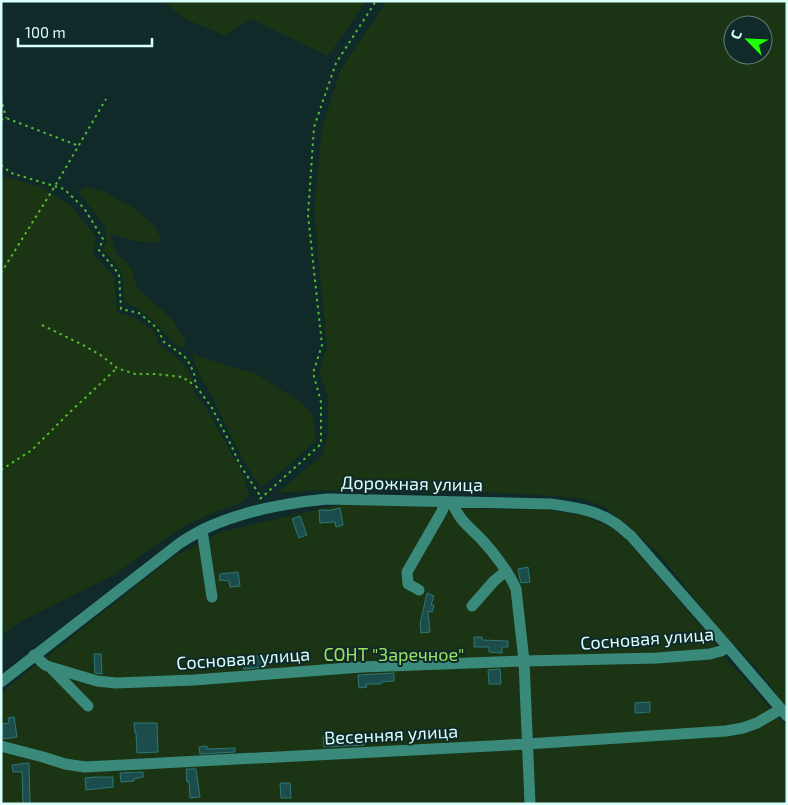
<svg xmlns="http://www.w3.org/2000/svg" width="788" height="805" font-family="'Exo 2',sans-serif">
<style>
.green{fill:#1b3413;fill-rule:evenodd}
.building{fill:#1c4c4b;stroke:#2d7877}
.lines{fill:none;stroke-linecap:round;stroke-linejoin:round}
.path{stroke:#54bf2d;stroke-width:2;stroke-dasharray:2.5 4;stroke-linecap:butt}
.minor{stroke:#3a8a7c;stroke-width:11}
.labels{text-anchor:middle;dominant-baseline:central;stroke-width:4;stroke-linejoin:round;paint-order:stroke}
.street-label{font-size:18px;fill:#d9fffb;stroke:#102a29}
.park-label{font-size:18px;fill:#9ce361;stroke:#102a29}
</style>
<rect width="100%" height="100%" fill="#102a29"/>
<path class="green" d="M 163,1 L 366,1 L 328,56 L 251,19 L 224,35 L 185,19 Z
M 387,1 L 787,1 L 787,709 L 758,669 L 719,629 L 660,555 L 625,523 L 605,507 L 581,498 L 507,493 L 321,490 L 277,493 L 323,455 L 328,430 L 328,397 L 319,372 L 327,347 L 314,210 L 322,128 L 341,69 ZM 733,25 L 763,25 L 763,55 L 733,55 Z
M 1,176 L 41,187 L 71,206 L 96,237 L 93,254 L 114,277 L 117,313 L 136,318 L 154,331 L 159,346 L 172,354 L 183,363 L 190,373 L 194,392 L 208,411 L 244,477 L 249,495 L 243,502 L 212,513 L 184,526 L 151,548 L 117,573 L 19,622 L 1,636 Z
M 85,187 L 105,192 L 133,208 L 152,223 L 161,238 L 158,243 L 134,241 L 110,234 L 117,254 L 127,262 L 133,272 L 136,285 L 143,294 L 160,308 L 173,320 L 186,342 L 184,348 L 176,345 L 153,321 L 139,309 L 125,303 L 122,272 L 103,249 L 107,240 L 105,226 L 79,193 Z
M 192,354 L 231,367 L 255,373 L 303,404 L 313,416 L 316,441 L 288,466 L 261,487 L 244,462 L 214,400 L 199,374 Z
M 340,505 L 402,505 L 440,508 L 545,510 L 583,515 L 614,529 L 628,542 L 641,557 L 716,644 L 723,655 L 787,727 L 787,804 L 1,804 L 1,693 L 173,557 L 221,532 L 315,510 Z"/>
<path class="building" d="M 340,508 L 343,525 L 336,527 L 335,522 L 320,523 L 319,510 L 327,510 L 327,511 Z
M 300,516 L 307,535 L 299,538 L 292,519 Z
M 528,567 L 530,582 L 521,583 L 520,579 L 518,569 Z
M 238,572 L 240,586 L 230,587 L 229,581 L 219,580 L 220,574 Z
M 427,593 L 434,596 L 431,605 L 434,605 L 432,612 L 428,611 L 428,613 L 430,632 L 421,633 L 420,624 Z
M 474,637 L 482,637 L 482,640 L 508,641 L 508,647 L 502,647 L 502,653 L 489,652 L 489,647 L 474,647 Z
M 94,654 L 101,654 L 102,674 L 95,673 Z
M 255,656 L 267,656 L 267,667 L 244,669 L 242,659 Z
M 500,669 L 501,684 L 489,684 L 488,670 Z
M 394,673 L 394,681 L 381,682 L 381,684 L 366,684 L 367,687 L 359,688 L 358,675 Z
M 650,702 L 650,712 L 635,713 L 635,703 Z
M 14,717 L 17,737 L 3,739 L 2,724 L 9,723 L 8,718 Z
M 134,723 L 157,723 L 158,752 L 137,753 L 136,733 L 135,733 Z
M 339,735 L 340,737 L 351,736 L 351,737 L 363,735 L 364,745 L 324,747 L 323,737 Z
M 207,746 L 207,749 L 235,748 L 235,752 L 200,754 L 199,747 Z
M 29,763 L 30,804 L 23,804 L 22,772 L 13,772 L 12,765 Z
M 186,769 L 196,769 L 200,797 L 190,798 L 189,782 L 187,782 Z
M 143,772 L 143,777 L 134,779 L 134,781 L 121,782 L 120,773 Z
M 94,777 L 113,777 L 113,787 L 86,790 L 85,778 Z
M 280,783 L 290,783 L 291,798 L 281,798 Z"/>
<g class="lines">
<path class="path" d="M 1,98 L 6,118
M 1,120 L 6,118 L 79,146
M 1,165 L 11,173 L 64,189 L 84,208 L 103,239 L 99,250 L 119,274 L 121,309 L 139,313 L 157,328 L 164,342 L 177,351 L 187,359 L 194,373 L 196,386 L 212,408 L 231,445 L 240,465 L 261,497
M 1,273 L 55,186 L 106,99
M 42,325 L 83,345 L 102,356 L 117,368 L 135,374 L 156,374 L 182,377 L 196,386
M 1,470 L 32,450 L 70,412 L 117,368
M 260,499 L 321,444 L 321,402 L 313,373 L 322,345 L 308,215 L 314,127 L 336,63 L 376,1"/>
<path class="minor" d="M 452,502 C 460,522 469,526 483,541 C 494,553 510,574 516,589 L 524,661 L 530,804
M 202,530 L 212,597
M 419,590 L 408,584 L 407,572 L 441,513 L 446,502
M 472,606 L 494,581 L 506,571
M 34,655 L 45,665 L 50,667 L 97,681 L 116,683 L 194,680 L 362,667 L 524,661 L 657,658 L 710,654 L 721,651 L 728,647
M 51,668 L 88,706
M 1,682 L 180,543 C 188,538 196,533 204,529 C 242,511 285,503 327,499 L 551,504 C 573,507 596,510 615,523 C 621,527 626,532 631,536 L 728,647 L 787,716
M 1,746 L 43,757 L 65,764 L 85,767 L 527,744 L 726,731 L 743,728 L 757,723 L 781,709"/>
</g>
<g class="labels">
<g class="street-label">
<text transform="translate(412 483) rotate(1)">Дорожная улица</text>
<text transform="translate(647 638) rotate(-4)">Сосновая улица</text>
<text transform="translate(243 658) rotate(-4)">Сосновая улица</text>
<text transform="translate(391 734) rotate(-3)">Весенняя улица</text>
</g>
<g class="park-label">
<text x="394" y="654">СОНТ "Заречное"</text>
</g>
</g>
<rect width="788" height="805" fill="none" stroke="#d9fffb" stroke-width="5"/>
<g transform="translate(748 40) rotate(294)"><circle r="24" fill="#102a29" stroke="#607f7d"/>
<path d="M0-4L9 19L0 12L-9 19Z" fill="#20ff05"/>
<text y="-8" font-size="14" font-weight="bold" text-anchor="middle" fill="#d9fffb">С</text>
</g>
<path d="M18 38v8h134v-8" fill="none" stroke="#d9fffb" stroke-width="2.5"/>
<text x="25" y="38" font-size="15" fill="#d9fffb" stroke="#102a29" stroke-width="4" paint-order="stroke">100 m</text>
</svg>
